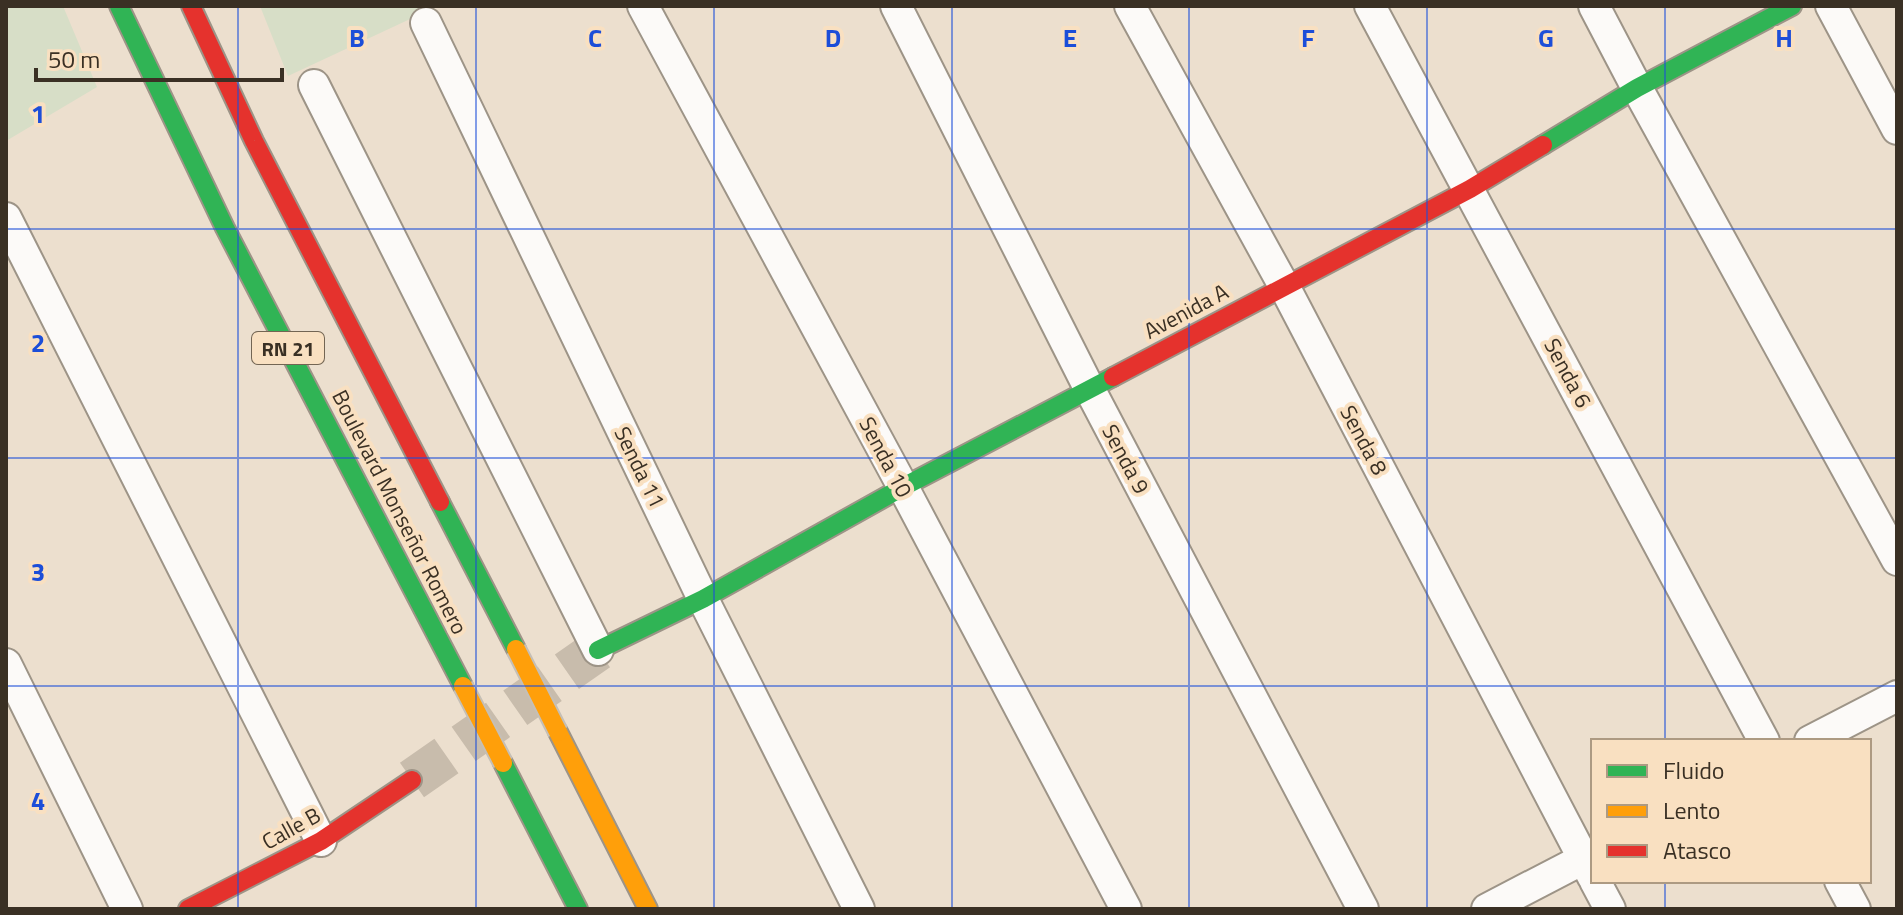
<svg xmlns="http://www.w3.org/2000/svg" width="1903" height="915" font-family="'Titillium Web',sans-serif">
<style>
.green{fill:#d7dec7}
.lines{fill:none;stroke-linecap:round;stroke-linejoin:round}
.secondary-tunnel{stroke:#c8bcac;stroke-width:42;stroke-dasharray:42 21;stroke-linecap:butt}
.street-casing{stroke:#9d9487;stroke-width:34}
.fast-casing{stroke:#9d9487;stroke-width:22}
.slow-casing{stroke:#9d9487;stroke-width:22}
.jam-casing{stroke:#9d9487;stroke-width:22}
.street{stroke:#fcfaf8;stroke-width:30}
.fast{stroke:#30b455;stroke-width:18}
.slow{stroke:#ff9f0a;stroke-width:18}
.jam{stroke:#e5322d;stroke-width:18}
.slow-bridge-casing{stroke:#c5bfb6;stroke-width:22;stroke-linecap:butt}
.slow-bridge{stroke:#ff9f0a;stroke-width:18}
.grid{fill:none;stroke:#1d4ed8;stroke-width:2;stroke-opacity:0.55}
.labels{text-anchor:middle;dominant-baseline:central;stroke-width:8;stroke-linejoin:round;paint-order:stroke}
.shield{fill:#f9e0c1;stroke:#736553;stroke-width:2}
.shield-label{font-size:20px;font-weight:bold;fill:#3a3024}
.street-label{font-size:22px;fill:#3a3024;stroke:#f9e0c1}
.grid-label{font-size:26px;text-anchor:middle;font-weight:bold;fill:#1d4ed8;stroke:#f9e0c1;stroke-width:8;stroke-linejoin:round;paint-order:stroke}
</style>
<rect width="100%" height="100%" fill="#ecdfce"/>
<path class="green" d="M 6,6 L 63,6 L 97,87 L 6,141 Z
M 260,6 L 438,6 L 288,76 Z"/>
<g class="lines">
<path class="secondary-tunnel" d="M 412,780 L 598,650"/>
<g class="street-casing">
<path id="street" d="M 643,6 L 903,487 L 1126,909
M 896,6 L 1089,388 L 1363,909
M 1130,6 L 1284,286 L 1593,877
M 1370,6 L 1764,741
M 1594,6 L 1637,88 L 1897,560
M 1831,6 L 1897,129
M 426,23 L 703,599 L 859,909
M 314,85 L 598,650
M 6,218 L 321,841
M 6,664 L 127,909
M 1810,741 L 1897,696
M 1595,881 L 1610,909
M 1840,881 L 1855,909
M 1487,909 L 1593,854"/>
</g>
<g class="fast-casing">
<path id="fast" d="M 119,6 L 225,228 L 463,686
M 1543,145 L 1637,88 L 1792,6
M 440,502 L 516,649
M 598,650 L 703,599 L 903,487 L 1113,377
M 503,763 L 578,909"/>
</g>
<g class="slow-casing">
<path id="slow" d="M 558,732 L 648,909"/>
</g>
<g class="jam-casing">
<path id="jam" d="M 191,6 L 254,141 L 440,502
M 1113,377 L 1470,189 L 1543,145
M 188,909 L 321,841 L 412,780"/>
</g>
<use href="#street" class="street"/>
<use href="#fast" class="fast"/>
<use href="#slow" class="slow"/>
<use href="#jam" class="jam"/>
<g class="slow-bridge-casing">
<path id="slow-bridge" d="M 516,649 L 558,732
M 463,686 L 503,763"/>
</g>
<use href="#slow-bridge" class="slow-bridge"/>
</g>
<path class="grid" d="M 238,6 L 238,909M 476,6 L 476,909M 714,6 L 714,909M 952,6 L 952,909M 1189,6 L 1189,909M 1427,6 L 1427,909M 1665,6 L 1665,741M 6,229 L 1897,229M 6,458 L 1897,458M 6,686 L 1897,686M 1665,881 L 1665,909"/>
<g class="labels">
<rect class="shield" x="252" y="332" width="72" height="32" rx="6"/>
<g class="shield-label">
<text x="288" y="348">RN 21</text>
</g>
<g class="street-label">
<text transform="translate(1186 311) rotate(-28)">Avenida A</text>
<text transform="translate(1568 373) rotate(62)">Senda 6</text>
<text transform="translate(1364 440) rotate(62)">Senda 8</text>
<text transform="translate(886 457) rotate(62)">Senda 10</text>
<text transform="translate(1126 459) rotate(62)">Senda 9</text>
<text transform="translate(640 467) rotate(64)">Senda 11</text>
<text transform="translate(400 512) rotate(63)">Boulevard Monseñor Romero</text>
<text transform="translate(291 828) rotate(-29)">Calle B</text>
</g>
</g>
<g class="grid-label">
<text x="357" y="47">B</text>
<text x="595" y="47">C</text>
<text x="833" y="47">D</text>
<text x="1070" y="47">E</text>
<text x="1308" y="47">F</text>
<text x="1546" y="47">G</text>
<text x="1784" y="47">H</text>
<text x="38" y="123">1</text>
<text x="38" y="352">2</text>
<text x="38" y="581">3</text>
<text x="38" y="810">4</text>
</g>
<rect width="1903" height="915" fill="none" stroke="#3a3024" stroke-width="16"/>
<rect x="1591" y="739" width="280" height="144" fill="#f9e0c1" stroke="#ad9a82" stroke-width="2"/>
<rect x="1607" y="765" width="40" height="12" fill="#30b455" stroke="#ad9a82" stroke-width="2"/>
<text x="1663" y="779" font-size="24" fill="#3a3024">Fluido</text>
<rect x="1607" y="805" width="40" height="12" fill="#ff9f0a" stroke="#ad9a82" stroke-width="2"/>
<text x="1663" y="819" font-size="24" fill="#3a3024">Lento</text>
<rect x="1607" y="845" width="40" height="12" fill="#e5322d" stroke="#ad9a82" stroke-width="2"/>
<text x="1663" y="859" font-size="24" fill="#3a3024">Atasco</text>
<path d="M36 68v12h246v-12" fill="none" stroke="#3a3024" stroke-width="4"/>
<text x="48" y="68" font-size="24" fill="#3a3024" stroke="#f9e0c1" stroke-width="6" paint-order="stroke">50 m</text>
</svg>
